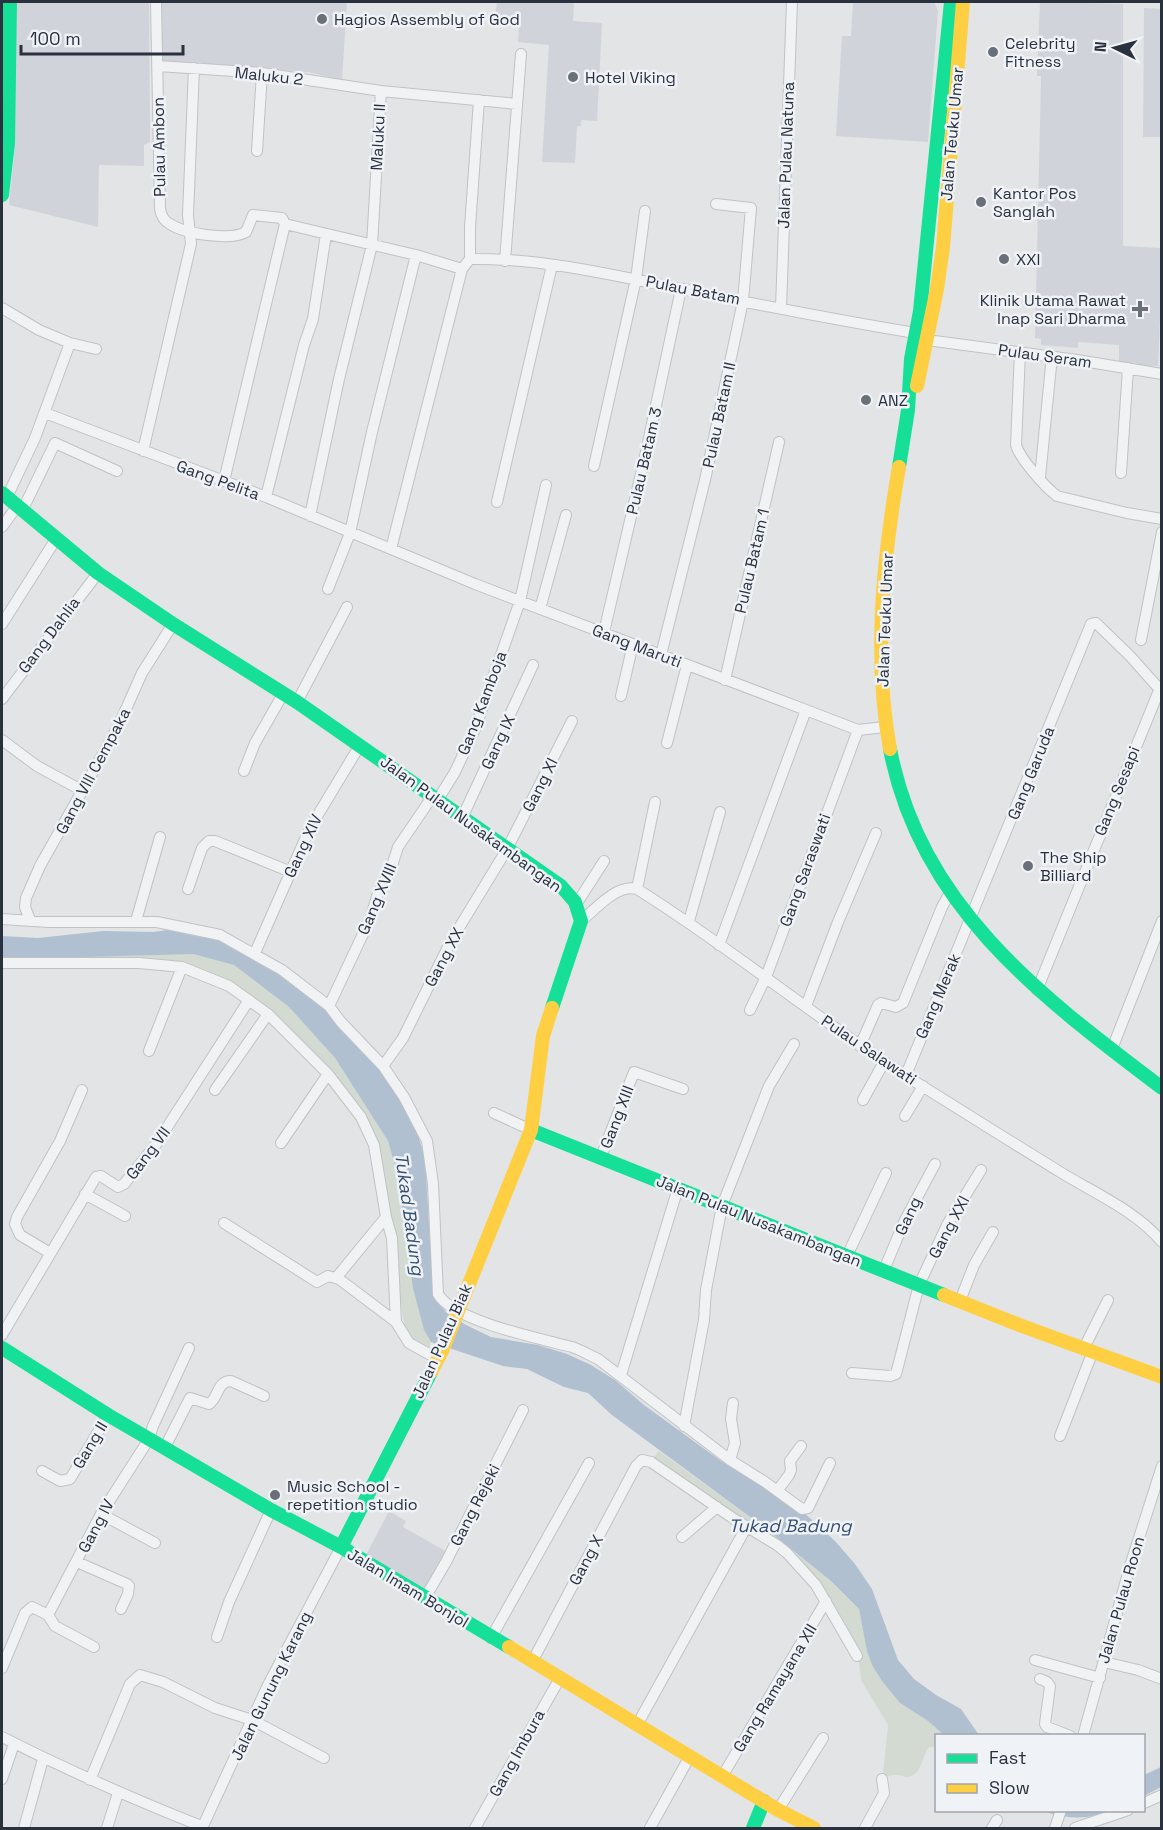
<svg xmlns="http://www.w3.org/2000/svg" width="1163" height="1830" font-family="'Space Grotesk',sans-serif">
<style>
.built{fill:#d0d3d9}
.green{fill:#d2dad2}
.water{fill:#b1c0d0}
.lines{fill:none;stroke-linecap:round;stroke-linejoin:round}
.street-casing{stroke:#c0c2c4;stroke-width:12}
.street{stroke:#f1f2f3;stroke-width:10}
.fast{stroke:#16e098;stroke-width:14}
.slow{stroke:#ffcf43;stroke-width:14}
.poi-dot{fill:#6a7079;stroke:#eff2f6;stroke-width:2}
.labels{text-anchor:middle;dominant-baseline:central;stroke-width:5;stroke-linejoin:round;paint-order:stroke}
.poi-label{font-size:16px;fill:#29313f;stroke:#eff2f6;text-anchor:start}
.street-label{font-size:16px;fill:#29313f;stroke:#eff2f6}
.water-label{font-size:18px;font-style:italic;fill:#354f71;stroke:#eff2f6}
</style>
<rect width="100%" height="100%" fill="#e2e4e6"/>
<path class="built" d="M 15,2 L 149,2 L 150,142 L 144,145 L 144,166 L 99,165 L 98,227 L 9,205 L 14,156 Z
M 157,2 L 347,2 L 342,80 L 308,72 L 157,61 Z
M 497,2 L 574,2 L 573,21 L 602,23 L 597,121 L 581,120 L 581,126 L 577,126 L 575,163 L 542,162 L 549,45 L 518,42 L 519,27 L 494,26 Z
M 853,2 L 934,2 L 938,11 L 928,142 L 836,136 L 842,36 L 851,36 Z
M 1040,2 L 1123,4 L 1123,246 L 1161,248 L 1162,301 L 1161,293 L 1158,366 L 1119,365 L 1119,345 L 1078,342 L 1078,348 L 1041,345 L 1041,339 L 1035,338 L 1041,80 L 1041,76 L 1037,76 L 1037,73 Z
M 1144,8 L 1161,9 L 1161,137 L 1143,137 Z
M 389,1511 L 406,1521 L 403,1527 L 447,1552 L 427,1592 L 366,1555 Z"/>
<path class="green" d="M 143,954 L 193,954 L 234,965 L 289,1007 L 335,1058 L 388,1141 L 398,1175 L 424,1330 L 431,1342 L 429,1348 L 417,1343 L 405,1329 L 378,1152 L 353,1101 L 241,989 L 207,971 L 184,964 L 2,960 L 2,957 L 10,959 Z
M 659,1451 L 769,1531 L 831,1581 L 859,1609 L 867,1651 L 900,1703 L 928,1721 L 944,1735 L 936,1736 L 936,1747 L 929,1747 C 922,1755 922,1776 907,1777 C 904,1777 901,1775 897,1775 C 891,1774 890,1778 883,1775 L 888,1725 L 861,1680 L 859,1661 L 848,1628 L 825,1590 L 803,1565 L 653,1458 Z"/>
<path class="water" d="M 173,929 L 224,939 L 306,990 L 356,1039 L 389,1080 L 413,1119 L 425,1158 L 433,1290 L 439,1304 L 447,1313 L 466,1325 L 491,1337 L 538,1345 L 567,1354 L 591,1365 L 615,1380 L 644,1405 L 721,1461 L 800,1509 L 835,1541 L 855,1564 L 872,1589 L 898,1660 L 914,1679 L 936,1695 L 961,1709 L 979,1735 L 944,1735 L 928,1721 L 900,1703 L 882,1681 L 872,1665 L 867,1651 L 859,1609 L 831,1581 L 769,1531 L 612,1415 L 588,1393 L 564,1387 L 527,1369 L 503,1366 L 431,1342 L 424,1330 L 413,1288 L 398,1176 L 388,1141 L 335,1058 L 289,1007 L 234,965 L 193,954 L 10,959 L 2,957 L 2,936 L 38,938 L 103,931 L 154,932 Z
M 1161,1767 L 1161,1787 L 1144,1796 L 1144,1775 Z
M 1043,1811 L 1114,1811 C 1090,1819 1066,1820 1043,1811 Z"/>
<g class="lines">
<g class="street-casing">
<path id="street" d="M 156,2 L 160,209 C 161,215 164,221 170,224 C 185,234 231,241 246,232 L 253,215 L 282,218 L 285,224 L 416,255 L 462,269
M 158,66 L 262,73 L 381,91 L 517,104
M 257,151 L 262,73
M 470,259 C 542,258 612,275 682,289 C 759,305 837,320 915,333
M 505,261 L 521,54
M 2,308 L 39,330 L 70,343
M 781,308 L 792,2
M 927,340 L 1077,360 L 1162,374
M 1020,352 L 1016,445 C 1020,459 1045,487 1057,496 L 1127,513 L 1162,519
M 45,413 L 266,497 L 475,584 L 806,710 L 858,730 L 885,727
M 143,451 L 191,244 L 188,215 L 194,68
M 594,466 L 636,279 L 645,211
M 1121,473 L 1128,368
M 1040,477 L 1052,356
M 224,481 L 285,224
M 7,497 L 35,438 L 70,343 L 96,349
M 266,497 L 304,345 L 313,319 L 326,234
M 497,502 L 552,265
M 23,509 L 55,443 L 117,471
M 310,516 L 339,379 L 372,245 L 381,91
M 2,527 L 18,505
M 391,549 L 462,269 L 470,259 L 470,227 L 479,100
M 328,589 L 350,533 L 372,432 L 416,255
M 540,609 L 566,515
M 2,624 L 56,539
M 604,632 L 644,461 L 681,289
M 1141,640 L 1162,532
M 661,655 L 705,480 L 743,301 L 751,208 L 716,204
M 725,680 L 779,442
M 621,696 L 633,644
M 2,699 L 98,573
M 297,702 L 347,607
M 2,740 L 37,766 L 83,791
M 667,743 L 687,665
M 244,771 L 255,743 L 283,694
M 437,801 L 455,772 L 475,729 L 520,601 L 546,485
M 462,818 L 533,665
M 188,889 L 202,848 L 209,841 L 215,841 L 291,872
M 637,889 L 655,802
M 577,903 L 604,861
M 2,919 L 49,922 L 157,922 L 220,935 L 282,970 L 329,1006 L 341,1022 L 383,1066 L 404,1097 L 427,1141 L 433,1184 L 438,1294 C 453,1321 541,1339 572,1347 C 581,1350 589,1355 598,1359 L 730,1460 L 765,1482 L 802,1509 L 808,1508 L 830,1463
M 30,920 L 25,907 L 26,898 L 40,866 L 118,727 L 142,673 L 173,624
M 136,921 L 160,837
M 581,921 C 596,909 616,884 637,889 C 730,947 814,1017 906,1076 C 959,1109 1011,1142 1065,1175 C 1097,1194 1137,1212 1162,1242
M 689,921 L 720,812
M 719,945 L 806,710
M 255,953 L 310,828 L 360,745
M 2,963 L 139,963 L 182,967 L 229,986 L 268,1014 L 328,1074 L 361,1117 L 374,1145 L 386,1217 L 392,1238 L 396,1322 L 409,1343 L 438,1359
M 1037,990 L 1158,693
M 329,1006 L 371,917 L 378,893 L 390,872 L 398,847 L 432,797
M 806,1006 L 838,922 L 876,833
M 750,1010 L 766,977 L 858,730
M 860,1046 L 878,1005 L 881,1003 L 896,1007 L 903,1003 L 942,907 L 951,891
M 1112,1049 L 1162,921
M 149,1051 L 182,967
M 383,1066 L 403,1038 L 451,941 L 507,849 L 572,721
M 906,1075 L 1091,624 L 1096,623 L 1130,656 L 1162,692
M 215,1090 L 268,1014
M 863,1100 L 884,1062
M 494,1113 L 531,1130
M 905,1116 L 923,1086
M 281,1143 L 328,1074
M 601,1157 L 634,1072 L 683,1089
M 85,1194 L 125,1216
M 224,1223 L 317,1282 L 328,1276 L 339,1279 L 396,1322
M 50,1253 L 20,1235 L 15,1224 L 17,1217 L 60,1141 L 82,1090
M 847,1256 L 886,1173
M 884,1270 L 904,1222 L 935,1164
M 336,1278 L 386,1217
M 960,1301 L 974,1265 L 993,1232
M 2,1335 L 96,1177 L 101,1176 L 118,1187 L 124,1184 L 157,1143 L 249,1000
M 1084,1348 L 1108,1300
M 852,1373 L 890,1376 L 896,1374 L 919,1285 L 947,1225 L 981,1170
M 621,1375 L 678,1188
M 684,1426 L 704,1320 L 706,1290 L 722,1206 L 769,1086 L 794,1044
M 1060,1436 L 1093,1351
M 165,1447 L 190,1398 L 209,1404 C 219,1397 217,1381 231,1381 L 264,1396
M 730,1460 L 735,1443 L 731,1419 L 733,1403
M 42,1471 L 60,1481 L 70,1479 L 108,1415
M 777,1491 L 789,1475 L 791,1470 L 790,1461 L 801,1446
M 101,1514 L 155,1543
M 682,1537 L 717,1507
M 77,1562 L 127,1584 L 129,1586 L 128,1594 L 121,1609
M 425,1598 L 446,1562 L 523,1410
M 48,1615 L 101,1514 L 149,1439 L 153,1426 L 189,1348
M 217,1637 L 229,1602 L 271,1510
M 491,1638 L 589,1463
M 1035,1660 L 1100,1678
M 532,1662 L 636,1466 L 642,1460 L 651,1462 L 734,1519 L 777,1545 L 787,1553 L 816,1585 L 857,1656
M 1104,1662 L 1138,1670 L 1162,1679
M 2,1668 L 25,1613 L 32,1607 L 48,1615 L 55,1626 L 94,1647
M 1040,1679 L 1047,1682 L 1050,1686 L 1045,1724 L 1047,1727 L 1070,1736
M 637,1725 L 747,1526
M 1083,1736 L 1130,1566 L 1162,1466
M 2,1737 C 67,1770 133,1799 201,1826
M 723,1775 L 826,1601
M 2,1779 L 14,1744
M 90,1780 L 130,1684 L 140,1675 L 163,1682 L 215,1708 L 252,1720 L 324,1758
M 1144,1803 L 1162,1795
M 778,1810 L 823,1738
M 24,1828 L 43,1759
M 107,1828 L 118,1793
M 202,1828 L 268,1685 L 341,1547
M 475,1828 L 560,1678
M 650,1828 L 690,1756
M 865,1828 L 884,1793 L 882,1779
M 992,1828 L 997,1820
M 1055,1828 L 1061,1810
M 1075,1828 L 1128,1810"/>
</g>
<use href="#street" class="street"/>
<path class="fast" d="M 2,195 L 8,143 L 10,2
M 899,467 L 908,410 L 911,359 L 920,311 L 951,2
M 2,493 L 98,573 L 173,624 L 297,702 L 561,886 L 575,902 L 581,921 L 552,1008
M 890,749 C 920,907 1042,997 1162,1088
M 531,1130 L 944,1295
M 2,1348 L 108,1415 L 271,1510 L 341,1547 L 509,1647
M 341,1547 L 431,1372
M 753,1828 L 764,1801"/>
<path class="slow" d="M 917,386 L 937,289 L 943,247 L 963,2
M 890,749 C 873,657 883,559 899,467
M 944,1295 L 1022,1326 L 1162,1377
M 431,1372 L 442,1351 L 531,1130 L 543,1036 L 552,1008
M 509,1647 L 778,1810 L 814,1828"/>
</g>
<g class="poi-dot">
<circle cx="322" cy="19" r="6"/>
<circle cx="993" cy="52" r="6"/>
<circle cx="573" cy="77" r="6"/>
<circle cx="981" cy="202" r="6"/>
<circle cx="1004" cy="259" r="6"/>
<path d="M1137 300h6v6h6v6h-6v6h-6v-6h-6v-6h6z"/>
<circle cx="866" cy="400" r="6"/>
<circle cx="1028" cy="866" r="6"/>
<circle cx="275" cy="1495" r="6"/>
</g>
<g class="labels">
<g class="poi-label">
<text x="334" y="19">Hagios Assembly of God</text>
<text x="1005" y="43">Celebrity<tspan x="1005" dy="18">Fitness</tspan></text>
<text x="585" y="77">Hotel Viking</text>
<text x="993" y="193">Kantor Pos<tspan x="993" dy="18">Sanglah</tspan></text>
<text x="1016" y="259">XXI</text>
<text x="1126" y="300" text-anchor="end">Klinik Utama Rawat<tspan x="1126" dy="18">Inap Sari Dharma</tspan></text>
<text x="878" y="400">ANZ</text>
<text x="1040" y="857">The Ship<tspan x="1040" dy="18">Billiard</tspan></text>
<text x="287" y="1486">Music School -<tspan x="287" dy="18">repetition studio</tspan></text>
</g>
<g class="street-label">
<text transform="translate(269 76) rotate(6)">Maluku 2</text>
<text transform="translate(952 134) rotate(-85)">Jalan Teuku Umar</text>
<text transform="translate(378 137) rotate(-87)">Maluku II</text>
<text transform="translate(159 147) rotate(-91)">Pulau Ambon</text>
<text transform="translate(786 155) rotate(-88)">Jalan Pulau Natuna</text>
<text transform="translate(693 290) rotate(11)">Pulau Batam</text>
<text transform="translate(1045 356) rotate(8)">Pulau Seram</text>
<text transform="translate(719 415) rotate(-78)">Pulau Batam II</text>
<text transform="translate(644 461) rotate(-77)">Pulau Batam 3</text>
<text transform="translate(218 480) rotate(20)">Gang Pelita</text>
<text transform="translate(752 561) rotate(-77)">Pulau Batam 1</text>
<text transform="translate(885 620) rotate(-88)">Jalan Teuku Umar</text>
<text transform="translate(49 635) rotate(-53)">Gang Dahlia</text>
<text transform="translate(637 646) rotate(21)">Gang Maruti</text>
<text transform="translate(482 703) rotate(-69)">Gang Kamboja</text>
<text transform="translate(498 742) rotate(-65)">Gang IX</text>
<text transform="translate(93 771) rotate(-62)">Gang VIII Cempaka</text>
<text transform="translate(1031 773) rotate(-68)">Gang Garuda</text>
<text transform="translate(540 785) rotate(-63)">Gang XI</text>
<text transform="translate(1117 791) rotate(-68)">Gang Sesapi</text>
<text transform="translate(471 824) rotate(36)">Jalan Pulau Nusakambangan</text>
<text transform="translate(303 846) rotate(-65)">Gang XIV</text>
<text transform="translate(805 870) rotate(-70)">Gang Saraswati</text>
<text transform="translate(377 899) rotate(-67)">Gang XVIII</text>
<text transform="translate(444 957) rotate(-62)">Gang XX</text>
<text transform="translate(938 996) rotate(-67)">Gang Merak</text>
<text transform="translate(869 1050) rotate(34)">Pulau Salawati</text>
<text transform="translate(617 1117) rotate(-69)">Gang XIII</text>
<text transform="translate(148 1153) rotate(-53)">Gang VII</text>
<text transform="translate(908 1216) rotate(-65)">Gang</text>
<text transform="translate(759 1221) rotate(22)">Jalan Pulau Nusakambangan</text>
<text transform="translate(949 1227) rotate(-62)">Gang XXI</text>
<text transform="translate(442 1341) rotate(-66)">Jalan Pulau Biak</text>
<text transform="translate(90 1445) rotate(-59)">Gang II</text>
<text transform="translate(475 1505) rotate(-63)">Gang Rejeki</text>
<text transform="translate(96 1526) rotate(-62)">Gang IV</text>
<text transform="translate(586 1560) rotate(-62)">Gang X</text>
<text transform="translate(408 1588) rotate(31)">Jalan Imam Bonjol</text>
<text transform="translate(1121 1600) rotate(-74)">Jalan Pulau Roon</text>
<text transform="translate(271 1686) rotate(-64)">Jalan Gunung Karang</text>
<text transform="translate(775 1688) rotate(-59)">Gang Ramayana XII</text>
<text transform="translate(517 1753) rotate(-61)">Gang Imbura</text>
</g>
<g class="water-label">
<text transform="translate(410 1214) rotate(82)">Tukad Badung</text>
<text x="790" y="1525">Tukad Badung</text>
</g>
</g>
<rect width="1163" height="1830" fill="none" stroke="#29313f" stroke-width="6"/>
<rect x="935" y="1734" width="210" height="78" fill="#eff2f6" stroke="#a0a5ad" stroke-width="1.5"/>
<rect x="947" y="1754" width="30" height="9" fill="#16e098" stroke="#a0a5ad" stroke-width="1.5"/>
<text x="989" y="1764" font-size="18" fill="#29313f">Fast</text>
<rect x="947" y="1784" width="30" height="9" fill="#ffcf43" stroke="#a0a5ad" stroke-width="1.5"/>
<text x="989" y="1794" font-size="18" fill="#29313f">Slow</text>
<g transform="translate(1115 48) rotate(275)" stroke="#eff2f6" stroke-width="4.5" paint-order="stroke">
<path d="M0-4.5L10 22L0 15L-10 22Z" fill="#29313f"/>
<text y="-9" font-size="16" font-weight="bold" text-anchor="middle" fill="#29313f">N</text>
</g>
<path d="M21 45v9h162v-9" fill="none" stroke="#29313f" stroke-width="3"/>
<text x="30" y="45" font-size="18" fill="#29313f" stroke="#eff2f6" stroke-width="4.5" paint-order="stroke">100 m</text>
</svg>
